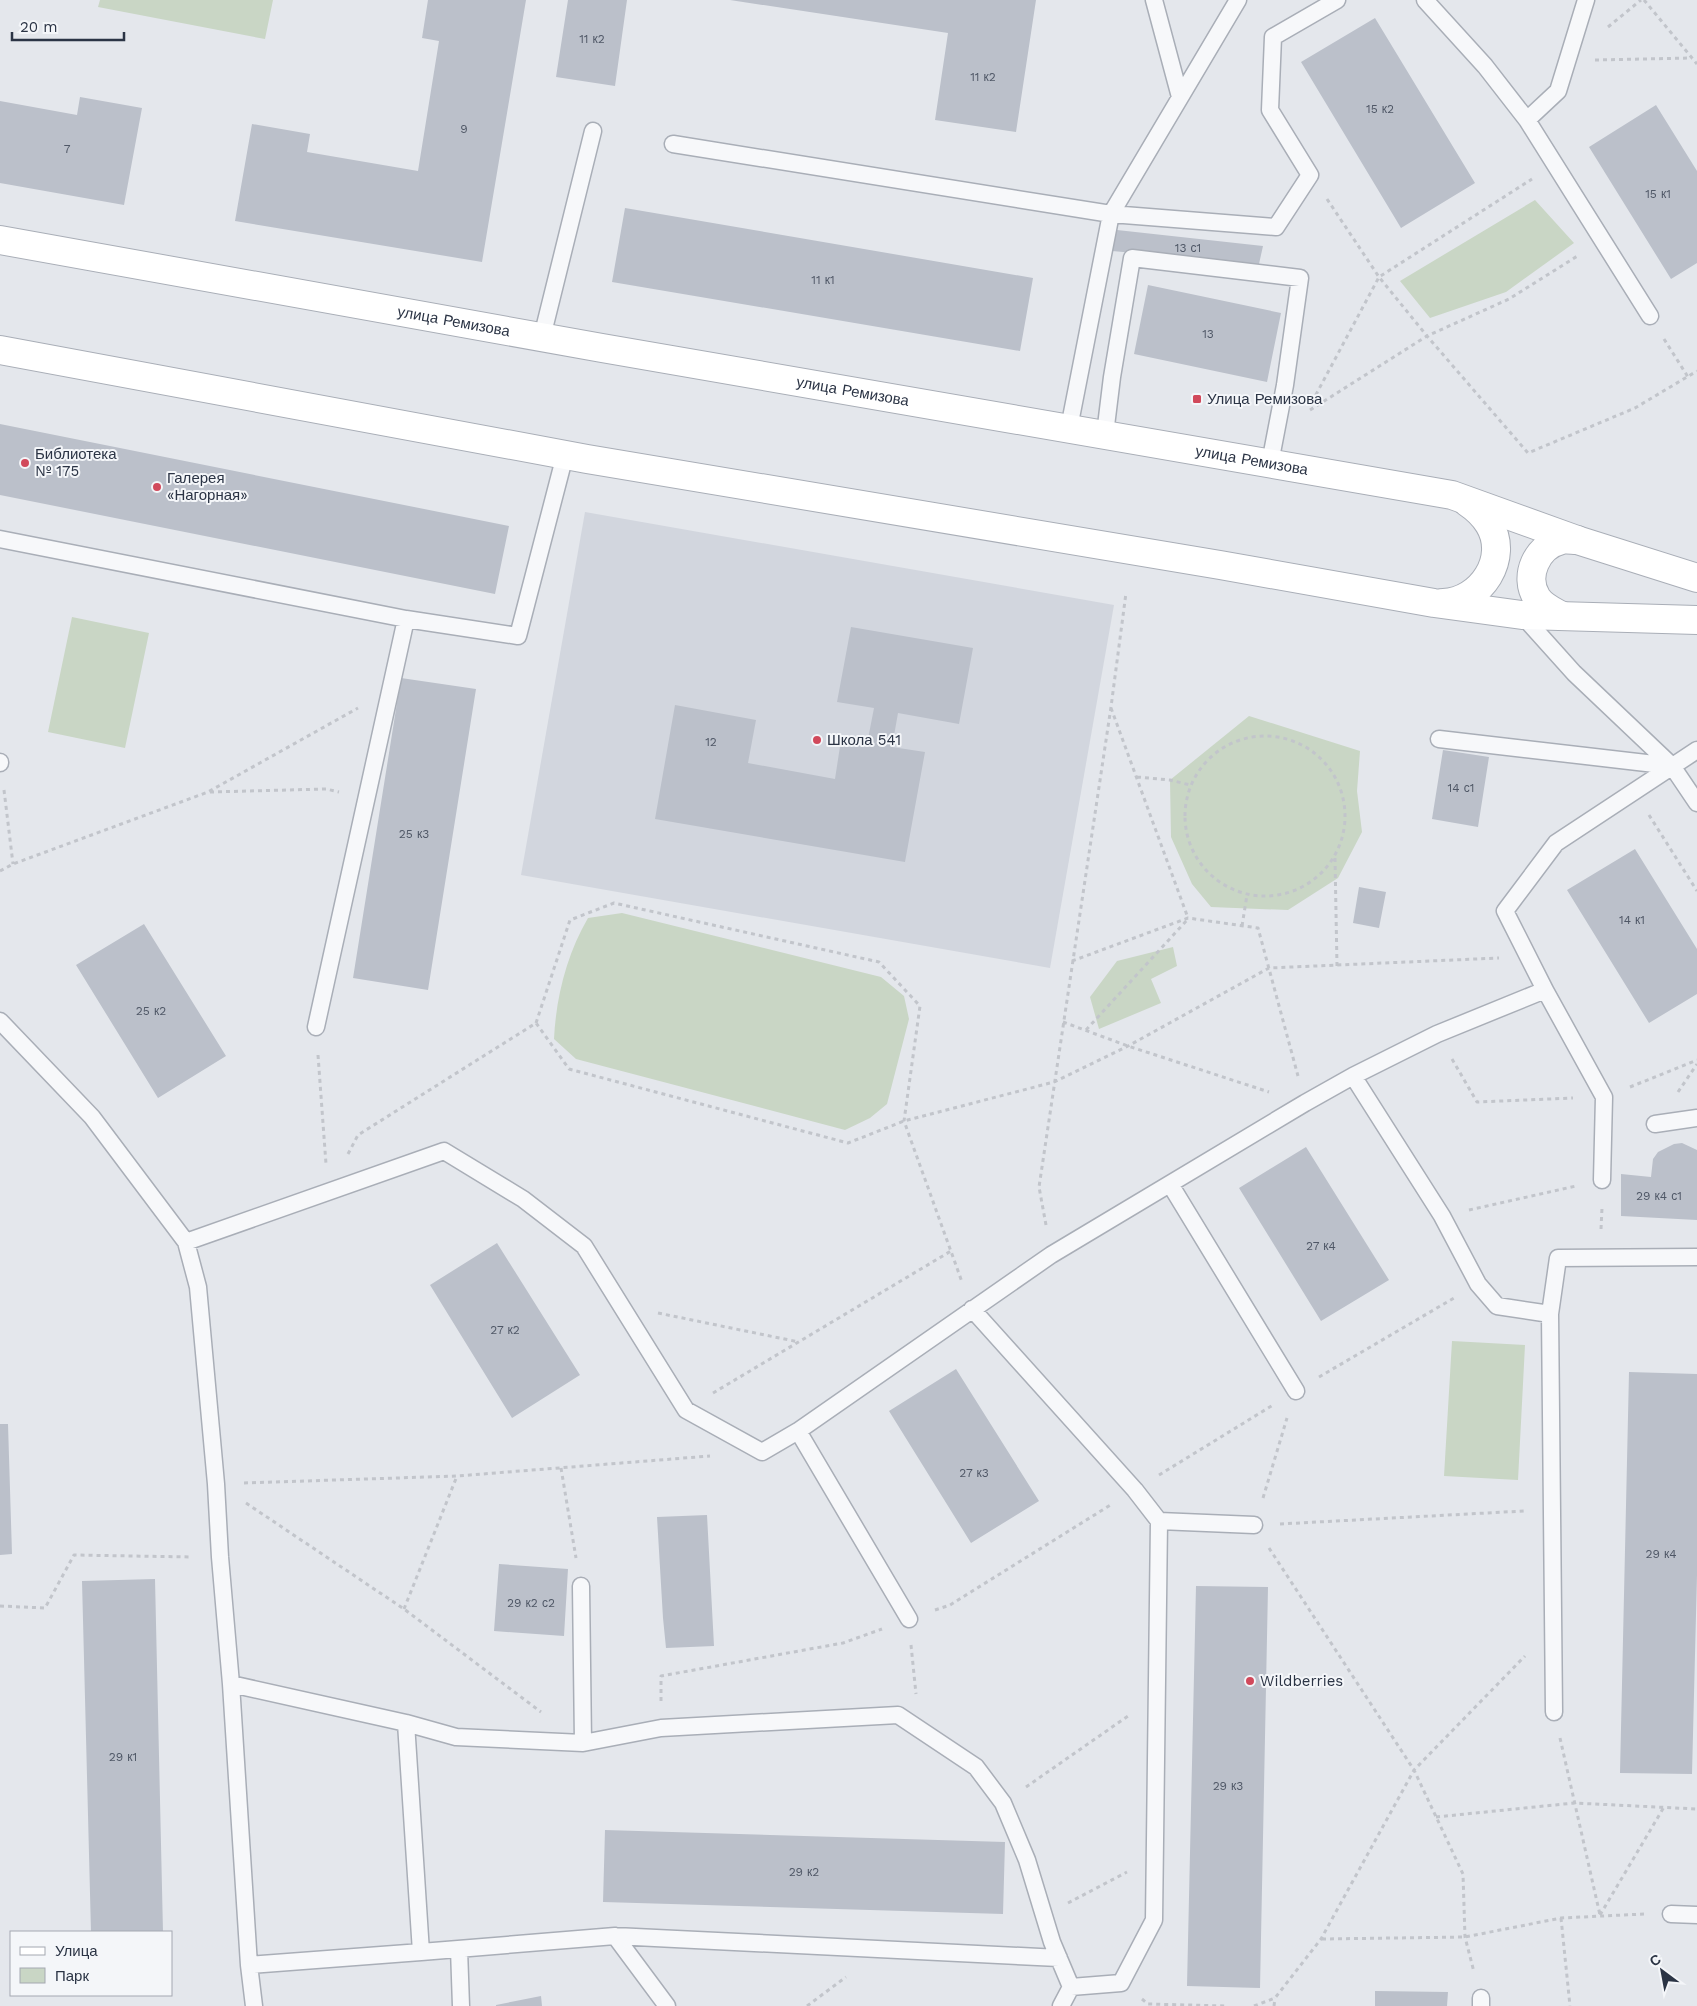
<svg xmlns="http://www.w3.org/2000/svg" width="1697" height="2006" font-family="'Work Sans',sans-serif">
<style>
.built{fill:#d2d6de}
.green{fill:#c9d6c5}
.building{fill:#bbc0ca}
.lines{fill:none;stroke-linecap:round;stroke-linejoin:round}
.lane-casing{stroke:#a9aeb7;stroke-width:19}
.secondary-casing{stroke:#a9aeb7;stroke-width:30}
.path{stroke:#c2c5cb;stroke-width:3;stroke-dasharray:4 4;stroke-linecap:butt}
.lane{stroke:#f7f8fa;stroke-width:16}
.secondary{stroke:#fff;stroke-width:28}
.poi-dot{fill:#d1495b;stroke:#f4f6f9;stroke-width:2}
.labels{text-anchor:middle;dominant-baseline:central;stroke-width:4;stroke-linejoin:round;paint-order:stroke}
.number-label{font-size:12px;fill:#4f5766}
.street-label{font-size:15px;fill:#2b3445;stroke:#f4f6f9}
.poi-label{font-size:15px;fill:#2b3445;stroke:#f4f6f9;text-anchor:start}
</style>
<rect width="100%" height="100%" fill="#e4e7ec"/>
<path class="built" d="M 585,512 L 1114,605 L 1050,968 L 521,875 Z"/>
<path class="green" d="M 100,0 L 273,0 L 265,39 L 98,7 Z
M 1535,200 L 1574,243 L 1506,292 L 1430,318 L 1400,281 Z
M 72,617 L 149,633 L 125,748 L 48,732 Z
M 1249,716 L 1360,751 L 1357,791 L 1362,832 L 1338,878 L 1288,910 L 1211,907 L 1192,884 L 1171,837 L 1170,780 Z
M 622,913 L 881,977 L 904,996 L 909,1019 L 887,1104 L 870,1118 L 845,1130 L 576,1059 L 554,1039 C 556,997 567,954 588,918 Z
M 1173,947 L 1177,966 L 1151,979 L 1161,1003 L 1099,1029 L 1090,997 L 1117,961 Z
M 1452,1341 L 1525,1345 L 1518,1480 L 1444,1476 Z"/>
<path class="building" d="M 428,0 L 526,0 L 482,262 L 235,221 L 252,124 L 310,134 L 307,152 L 418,171 L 439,41 L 422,38 Z
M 568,0 L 627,0 L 615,86 L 556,77 Z
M 730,0 L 1036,0 L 1016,132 L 935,120 L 948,33 Z
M 1375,18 L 1475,183 L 1401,228 L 1301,62 Z
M 80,97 L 142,108 L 124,205 L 0,183 L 0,101 L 77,115 Z
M 1656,105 L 1697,171 L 1697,263 L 1671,279 L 1589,147 Z
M 625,208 L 1033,278 L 1020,351 L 612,282 Z
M 1117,230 L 1263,246 L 1259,264 L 1112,251 Z
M 1148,285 L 1281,313 L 1267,382 L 1134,354 Z
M 0,424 L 509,526 L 495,594 L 0,495 Z
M 851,627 L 973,648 L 959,724 L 898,713 L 892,747 L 925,752 L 905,862 L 655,819 L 675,705 L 756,720 L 748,763 L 835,779 L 841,740 L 867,744 L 874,708 L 837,702 Z
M 401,678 L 476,689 L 428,990 L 353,978 Z
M 1443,750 L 1489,757 L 1478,827 L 1432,819 Z
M 1635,849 L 1697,949 L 1697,994 L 1649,1023 L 1567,890 Z
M 1359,887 L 1386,892 L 1379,928 L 1353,923 Z
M 144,924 L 226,1056 L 158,1098 L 76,965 Z
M 1682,1143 L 1697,1150 L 1697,1220 L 1621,1216 L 1621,1174 L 1651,1177 L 1653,1159 L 1658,1152 L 1674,1144 Z
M 1306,1147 L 1389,1280 L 1321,1321 L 1239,1188 Z
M 497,1243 L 580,1375 L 512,1418 L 430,1285 Z
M 956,1369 L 1039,1501 L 971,1543 L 889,1411 Z
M 1629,1372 L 1697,1374 L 1697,1575 L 1692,1774 L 1620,1773 Z
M 0,1424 L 8,1424 L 12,1554 L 0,1555 Z
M 707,1515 L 714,1646 L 666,1648 L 663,1618 L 657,1517 Z
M 499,1564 L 568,1569 L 564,1636 L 494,1631 Z
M 155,1579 L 163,1932 L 91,1932 L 82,1581 Z
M 1196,1586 L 1268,1587 L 1260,1988 L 1187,1986 Z
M 605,1830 L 1005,1842 L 1003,1914 L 603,1902 Z
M 1375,1991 L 1448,1992 L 1447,2006 L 1375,2006 Z
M 541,1996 L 542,2006 L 496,2006 L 496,2005 Z"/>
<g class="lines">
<g class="lane-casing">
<path id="lane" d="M 1154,0 L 1180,97
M 1425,0 L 1485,66 L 1527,120 L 1650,316
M 1527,120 L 1558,91 L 1586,0
M 673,144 L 1111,214 L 1238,0
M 542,337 L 593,131
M 1069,428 L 1111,214 L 1276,227 L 1310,175 L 1270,110 L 1273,37 L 1337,0
M 1105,434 L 1112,377 L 1132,258 L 1300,278 L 1285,385 L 1270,463
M 0,539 L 406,619 L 518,636 L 565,455
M 1522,615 L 1574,673 L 1672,766 L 1697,803
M 1439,739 L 1672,766
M 0,762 L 0,763
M 1545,990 L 1604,1097 L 1602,1180
M 0,1021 L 92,1117 L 186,1242 L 198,1287 L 216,1484 L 220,1557 L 231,1684 L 406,1723 L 456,1737 L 583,1743 L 661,1728 L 898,1715 L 976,1767 L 1003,1803 L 1027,1860 L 1052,1942 L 1071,1987 L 1121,1983 L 1154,1920 L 1159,1521 L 1135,1490 L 972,1309
M 316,1027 L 406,619
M 1353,1076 L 1442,1216 L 1478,1284 L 1497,1306 L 1550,1314
M 1655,1124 L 1697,1118
M 1170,1184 L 1296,1391
M 186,1242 L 444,1151 L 523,1199 L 584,1246 L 686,1410 L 762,1452 L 798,1431 L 1051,1255 L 1305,1103 L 1353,1076 L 1437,1034 L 1545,990 L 1505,911 L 1556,843 L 1697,750
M 798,1431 L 909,1619
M 1159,1521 L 1254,1525
M 581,1586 L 583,1743
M 231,1684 L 249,1965 L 254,2006
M 1554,1712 L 1550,1314 L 1558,1258 L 1697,1257
M 1671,1914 L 1697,1915
M 615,1936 L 667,2006
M 459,1949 L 461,2006
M 421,1952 L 615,1936 L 1059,1958
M 249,1965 L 421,1952 L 406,1723
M 1061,2006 L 1071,1987
M 1481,2006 L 1481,1998"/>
</g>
<g class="secondary-casing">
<g id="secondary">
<path id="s1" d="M 0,240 L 602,348 L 1452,495 L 1577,540 L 1697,578"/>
<path d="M 0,350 L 587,459 L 1220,565 L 1434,603 L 1522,615 L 1697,620"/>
<path d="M 1443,603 C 1481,602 1510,558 1489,524 C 1483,514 1476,508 1467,502"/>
<path d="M 1562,616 C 1553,611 1543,607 1537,598 C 1523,576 1537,546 1562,540 C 1566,539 1572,540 1577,540"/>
</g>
</g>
<path class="path" d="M 1644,0 L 1697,64
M 1608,27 L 1641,0
M 1595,60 L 1692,58
M 1327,199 L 1379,277 L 1427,336 L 1528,453 L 1635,408 L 1697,371
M 1664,339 L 1688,377
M 1312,402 L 1379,277 L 1532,179
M 1310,410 L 1427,336 L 1509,299 L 1579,255
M 1111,708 L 1188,918
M1185 816a80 80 0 1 1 160 0a80 80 0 1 1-160 0Z
M 1137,777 L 1170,780 L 1190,785
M 4,790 L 13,864
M 210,792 L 326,789 L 339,792
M 1649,815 L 1697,891
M 1335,858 L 1337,966
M 0,871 L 13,864 L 208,792 L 358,708
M 1242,926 L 1247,895
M 1072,961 L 1188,918 L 1258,928 L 1298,1076
M 1063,1022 L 1128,1046 L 1269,1092
M 536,1023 L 570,920 L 614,903 L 879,962 L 920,1006 L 904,1121 L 962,1282
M 1086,1030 L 1188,919
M 318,1055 L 326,1164
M 1452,1059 L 1477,1102 L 1573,1098
M 1630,1087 L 1697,1060
M 1678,1092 L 1697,1064
M 348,1154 L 358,1135 L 536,1023 L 569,1069 L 848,1143 L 904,1121 L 1054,1082 L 1128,1046 L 1269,968 L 1499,958
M 1469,1210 L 1576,1186
M 1046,1225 L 1039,1187 L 1111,707 L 1126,593
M 1601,1229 L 1602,1208
M 658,1313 L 799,1342
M 1319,1377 L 1454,1298
M 713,1393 L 951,1251
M 561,1468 L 576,1558
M 1159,1475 L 1273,1405
M 244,1483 L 457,1476 L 710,1456
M 1263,1498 L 1287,1418
M 246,1503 L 404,1609 L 541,1712
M 1280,1524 L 1524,1511
M 1269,1548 L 1414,1770 L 1463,1874 L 1465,1937 L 1474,1972
M 0,1606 L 45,1608 L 74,1555 L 192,1557
M 404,1609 L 457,1476
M 935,1610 L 950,1605 L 1112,1504
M 911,1645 L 916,1694
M 661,1701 L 661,1676 L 843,1643 L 882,1629
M 1560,1738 L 1600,1915
M 1026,1787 L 1128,1716
M 1436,1817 L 1574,1803 L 1697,1809
M 1068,1903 L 1127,1872
M 1600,1915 L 1664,1807
M 1561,1918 L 1570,2006
M 1322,1939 L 1465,1937 L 1561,1918 L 1644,1914
M 1142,1999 L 1148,2004 L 1227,2006
M 807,2006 L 846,1977
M 1254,2006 L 1275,1998 L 1321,1939 L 1414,1770 L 1525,1656
M 1274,2006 L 1275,1998"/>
<use href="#lane" class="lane"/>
<use href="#secondary" class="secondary"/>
</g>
<g class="poi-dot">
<rect x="1192" y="394" width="10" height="10" rx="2.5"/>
<circle cx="25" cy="463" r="5"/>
<circle cx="157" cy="487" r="5"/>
<circle cx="817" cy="740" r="5"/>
<circle cx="1250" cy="1681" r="5"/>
</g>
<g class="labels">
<g class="number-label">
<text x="592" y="39">11 к2</text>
<text x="983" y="77">11 к2</text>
<text x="1380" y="109">15 к2</text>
<text x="464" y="129">9</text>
<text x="67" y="149">7</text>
<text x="1658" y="194">15 к1</text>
<text x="1188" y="248">13 с1</text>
<text x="823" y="280">11 к1</text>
<text x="1208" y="334">13</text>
<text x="711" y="742">12</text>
<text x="1461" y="788">14 с1</text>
<text x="414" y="834">25 к3</text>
<text x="1632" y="920">14 к1</text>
<text x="151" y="1011">25 к2</text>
<text x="1659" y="1196">29 к4 с1</text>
<text x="1321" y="1246">27 к4</text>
<text x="505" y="1330">27 к2</text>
<text x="974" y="1473">27 к3</text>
<text x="1661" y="1554">29 к4</text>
<text x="531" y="1603">29 к2 с2</text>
<text x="123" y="1757">29 к1</text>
<text x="1228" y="1786">29 к3</text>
<text x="804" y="1872">29 к2</text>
</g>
<g class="street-label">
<text stroke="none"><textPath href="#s1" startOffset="461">улица Ремизова</textPath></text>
<text stroke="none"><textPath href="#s1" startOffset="866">улица Ремизова</textPath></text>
<text stroke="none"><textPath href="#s1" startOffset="1271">улица Ремизова</textPath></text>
</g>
<g class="poi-label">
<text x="1207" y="399">Улица Ремизова</text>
<text x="35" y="454">Библиотека<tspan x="35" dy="17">№ 175</tspan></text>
<text x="167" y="478">Галерея<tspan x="167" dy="17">«Нагорная»</tspan></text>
<text x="827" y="740">Школа 541</text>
<text x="1260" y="1681">Wildberries</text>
</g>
</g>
<rect x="10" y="1931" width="162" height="65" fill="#f4f6f9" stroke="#a4a8b1"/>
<rect x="20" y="1947" width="25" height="8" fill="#ffffff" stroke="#a4a8b1"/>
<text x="55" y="1956" font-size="15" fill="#2b3445">Улица</text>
<rect x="20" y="1968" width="25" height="15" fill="#c9d6c5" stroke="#a4a8b1"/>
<text x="55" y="1981" font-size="15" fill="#2b3445">Парк</text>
<g transform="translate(1662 1971) rotate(328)" stroke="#f4f6f9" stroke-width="4" paint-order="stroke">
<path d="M0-4L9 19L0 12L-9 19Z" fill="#2b3445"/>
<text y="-8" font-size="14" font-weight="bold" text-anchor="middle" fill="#2b3445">С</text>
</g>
<path d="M12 32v8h112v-8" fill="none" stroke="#2b3445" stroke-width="2.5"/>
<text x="20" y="32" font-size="15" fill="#2b3445" stroke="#f4f6f9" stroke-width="4" paint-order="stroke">20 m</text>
</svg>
